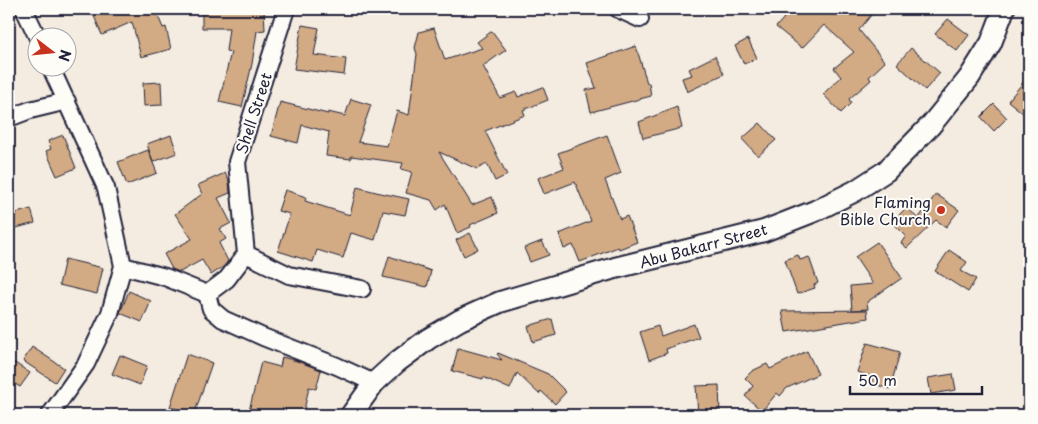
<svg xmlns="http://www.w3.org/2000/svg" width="1038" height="424" font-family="'Playpen Sans',sans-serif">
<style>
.building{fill:#d2aa83;stroke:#22223b}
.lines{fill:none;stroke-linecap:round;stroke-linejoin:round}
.minor-casing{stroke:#22223b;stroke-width:20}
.tertiary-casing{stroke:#22223b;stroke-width:24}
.minor{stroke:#fdfcf7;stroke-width:16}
.tertiary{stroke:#fdfcf7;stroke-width:20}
.poi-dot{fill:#c8321e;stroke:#fdfcf7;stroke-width:2}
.labels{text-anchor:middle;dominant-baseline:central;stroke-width:4;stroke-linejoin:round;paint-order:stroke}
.street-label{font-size:15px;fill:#22223b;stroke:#fdfcf7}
.poi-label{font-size:15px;fill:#22223b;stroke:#fdfcf7;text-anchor:end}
</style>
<rect width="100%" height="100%" fill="#f4ece0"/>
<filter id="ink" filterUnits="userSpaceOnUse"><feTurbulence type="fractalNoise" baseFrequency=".02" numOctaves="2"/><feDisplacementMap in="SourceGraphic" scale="10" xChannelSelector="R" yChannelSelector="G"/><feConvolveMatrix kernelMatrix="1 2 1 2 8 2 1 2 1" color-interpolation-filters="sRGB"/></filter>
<g filter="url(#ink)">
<path class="building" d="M 91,9 L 162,9 L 156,11 L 163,28 L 166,27 L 171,49 L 141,57 L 132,22 L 102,35 Z
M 202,9 L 264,9 L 265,30 L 257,31 L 252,64 L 242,107 L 219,102 L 231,52 L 226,51 L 229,28 L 202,28 Z
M 773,9 L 876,9 L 859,30 L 885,62 L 869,77 L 871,80 L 849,99 L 851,103 L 841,113 L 823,94 L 841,77 L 834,68 L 854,52 L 824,25 L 802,48 L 776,27 L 784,18 Z
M 948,19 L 969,35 L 957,51 L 935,34 Z
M 302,25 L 319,28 L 314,55 L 346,59 L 344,75 L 294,69 Z
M 434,28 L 445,60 L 482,48 L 477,42 L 492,31 L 506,50 L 483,66 L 500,98 L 516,92 L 518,97 L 543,87 L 548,100 L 523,110 L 525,115 L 485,131 L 507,175 L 495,181 L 487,164 L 477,169 L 439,152 L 472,205 L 492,197 L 498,213 L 470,225 L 471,227 L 457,233 L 445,204 L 437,210 L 431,200 L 406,193 L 412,172 L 401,169 L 403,163 L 351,156 L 351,159 L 326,156 L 329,132 L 302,125 L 298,143 L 271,136 L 280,102 L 328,114 L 328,112 L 345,116 L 351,99 L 371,105 L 358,142 L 387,146 L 397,111 L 409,115 L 417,54 L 415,48 L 419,32 Z
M 748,39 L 757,58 L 744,64 L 735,46 Z
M 636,46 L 647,83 L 649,83 L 651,96 L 591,112 L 586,90 L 596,88 L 587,63 Z
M 911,48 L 940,73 L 925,90 L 897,64 Z
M 715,56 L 724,74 L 687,92 L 682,78 L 692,75 L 689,69 Z
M 1029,75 L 1029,118 L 1008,101 Z
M 161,82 L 162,105 L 144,106 L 143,83 Z
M 994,104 L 1007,118 L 994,131 L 981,117 Z
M 677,107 L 682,128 L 643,138 L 639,122 Z
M 760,123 L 776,140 L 758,156 L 742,139 Z
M 63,135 L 76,168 L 57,176 L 46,151 L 51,149 L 48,141 Z
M 171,135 L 177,153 L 153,162 L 147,144 Z
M 607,135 L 621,173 L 605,180 L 620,219 L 627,216 L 637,242 L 619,249 L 618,247 L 580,262 L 573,245 L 564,249 L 559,234 L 591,221 L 575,182 L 544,194 L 538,178 L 564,168 L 558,153 Z
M 148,150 L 157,173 L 127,185 L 118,162 Z
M 225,173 L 229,181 L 230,193 L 218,198 L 231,223 L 220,229 L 226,239 L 219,243 L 228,261 L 223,267 L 211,275 L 202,260 L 180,272 L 172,269 L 164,254 L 192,239 L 175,214 L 202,194 L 198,185 Z
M 357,187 L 376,192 L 409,199 L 405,215 L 383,211 L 375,240 L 351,233 L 343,258 L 317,250 L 313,262 L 278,251 L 290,214 L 278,211 L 285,190 L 306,197 L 305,201 L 350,215 Z
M 936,194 L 959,210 L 946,227 L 936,220 L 907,248 L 901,243 L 906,236 L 892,222 L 907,207 L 918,219 Z
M 31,209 L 35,223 L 9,230 L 9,215 Z
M 470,233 L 478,249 L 464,256 L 456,240 Z
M 542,241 L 549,255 L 530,262 L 524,248 Z
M 877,242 L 902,278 L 867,302 L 868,309 L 852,310 L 850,286 L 873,284 L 855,257 Z
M 949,250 L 967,262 L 961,271 L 976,279 L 968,292 L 935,271 Z
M 798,255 L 800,260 L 809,257 L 818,283 L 814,285 L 815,288 L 797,294 L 785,260 Z
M 389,256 L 431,271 L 427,287 L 383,277 Z
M 65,259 L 103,268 L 97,294 L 59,285 Z
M 129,291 L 151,301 L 142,322 L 120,313 Z
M 867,310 L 868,318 L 786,332 L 782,311 Z
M 552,319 L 556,335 L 533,342 L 528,326 Z
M 694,324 L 699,337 L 666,349 L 667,353 L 649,360 L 640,332 L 658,326 L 661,336 Z
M 867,343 L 900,352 L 890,389 L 871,383 L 873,377 L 857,372 Z
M 32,347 L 64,368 L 55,382 L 23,361 Z
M 458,348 L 502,360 L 497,354 L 498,353 L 548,374 L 566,392 L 555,404 L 541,391 L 539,394 L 517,373 L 510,389 L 483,377 L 483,379 L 452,371 Z
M 807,351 L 818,374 L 787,388 L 780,396 L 777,393 L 762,411 L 745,396 L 753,386 L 745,378 L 752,371 L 767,364 L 770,369 Z
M 187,354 L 212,363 L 194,415 L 170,407 Z
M 120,355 L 147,366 L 140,385 L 112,374 Z
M 282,357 L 297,361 L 321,370 L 316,389 L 309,387 L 303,415 L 248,415 L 261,362 L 280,367 Z
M 9,359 L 30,373 L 20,387 L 9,380 Z
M 953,374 L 956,390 L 931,394 L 928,378 Z
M 719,385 L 720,415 L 698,415 L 696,386 Z"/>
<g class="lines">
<g class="minor-casing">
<path id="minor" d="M 24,9 L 38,38
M 618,9 L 640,19
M 9,118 L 30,110 L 67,101
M 246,254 L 289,275 L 362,289
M 123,266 L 165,277 L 207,294 L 227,279 L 246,254 L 237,162 L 286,9
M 207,294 L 211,309 L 223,319 L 263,337 L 337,366 L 374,383
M 50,415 L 86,364 L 110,313 L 123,266 L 106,188 L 51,68"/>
</g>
<g class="tertiary-casing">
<path id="tertiary" d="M 351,415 L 374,383 L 397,362 L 428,339 L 460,320 L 500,302 L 615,268 L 764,231 L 815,211 L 855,191 L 886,171 L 931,125 L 969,78 L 991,43 L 1004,9"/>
</g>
<use href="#minor" class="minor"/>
<use href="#tertiary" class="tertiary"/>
</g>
</g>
<circle class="poi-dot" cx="941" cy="210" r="5"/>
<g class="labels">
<g class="street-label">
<text transform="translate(253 113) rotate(-72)">Shell Street</text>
<text transform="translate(703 245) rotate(-15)">Abu Bakarr Street</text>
</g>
<g class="poi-label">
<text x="931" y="201">Flaming<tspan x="931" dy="17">Bible Church</tspan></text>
</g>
</g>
<rect width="1038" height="424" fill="none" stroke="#fdfcf7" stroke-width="30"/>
<rect x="15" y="15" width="1008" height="394" fill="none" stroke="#22223b" stroke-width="2" filter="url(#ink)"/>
<g transform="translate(52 52) rotate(106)"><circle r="24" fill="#fdfcf7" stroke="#a5a5ac"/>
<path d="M0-4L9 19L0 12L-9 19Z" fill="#c8321e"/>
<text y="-8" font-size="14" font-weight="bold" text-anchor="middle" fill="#22223b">N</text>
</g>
<path d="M850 386v8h132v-8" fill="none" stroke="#22223b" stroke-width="2.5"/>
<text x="858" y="386" font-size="15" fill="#22223b" stroke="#fdfcf7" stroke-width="4" paint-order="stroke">50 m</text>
</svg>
